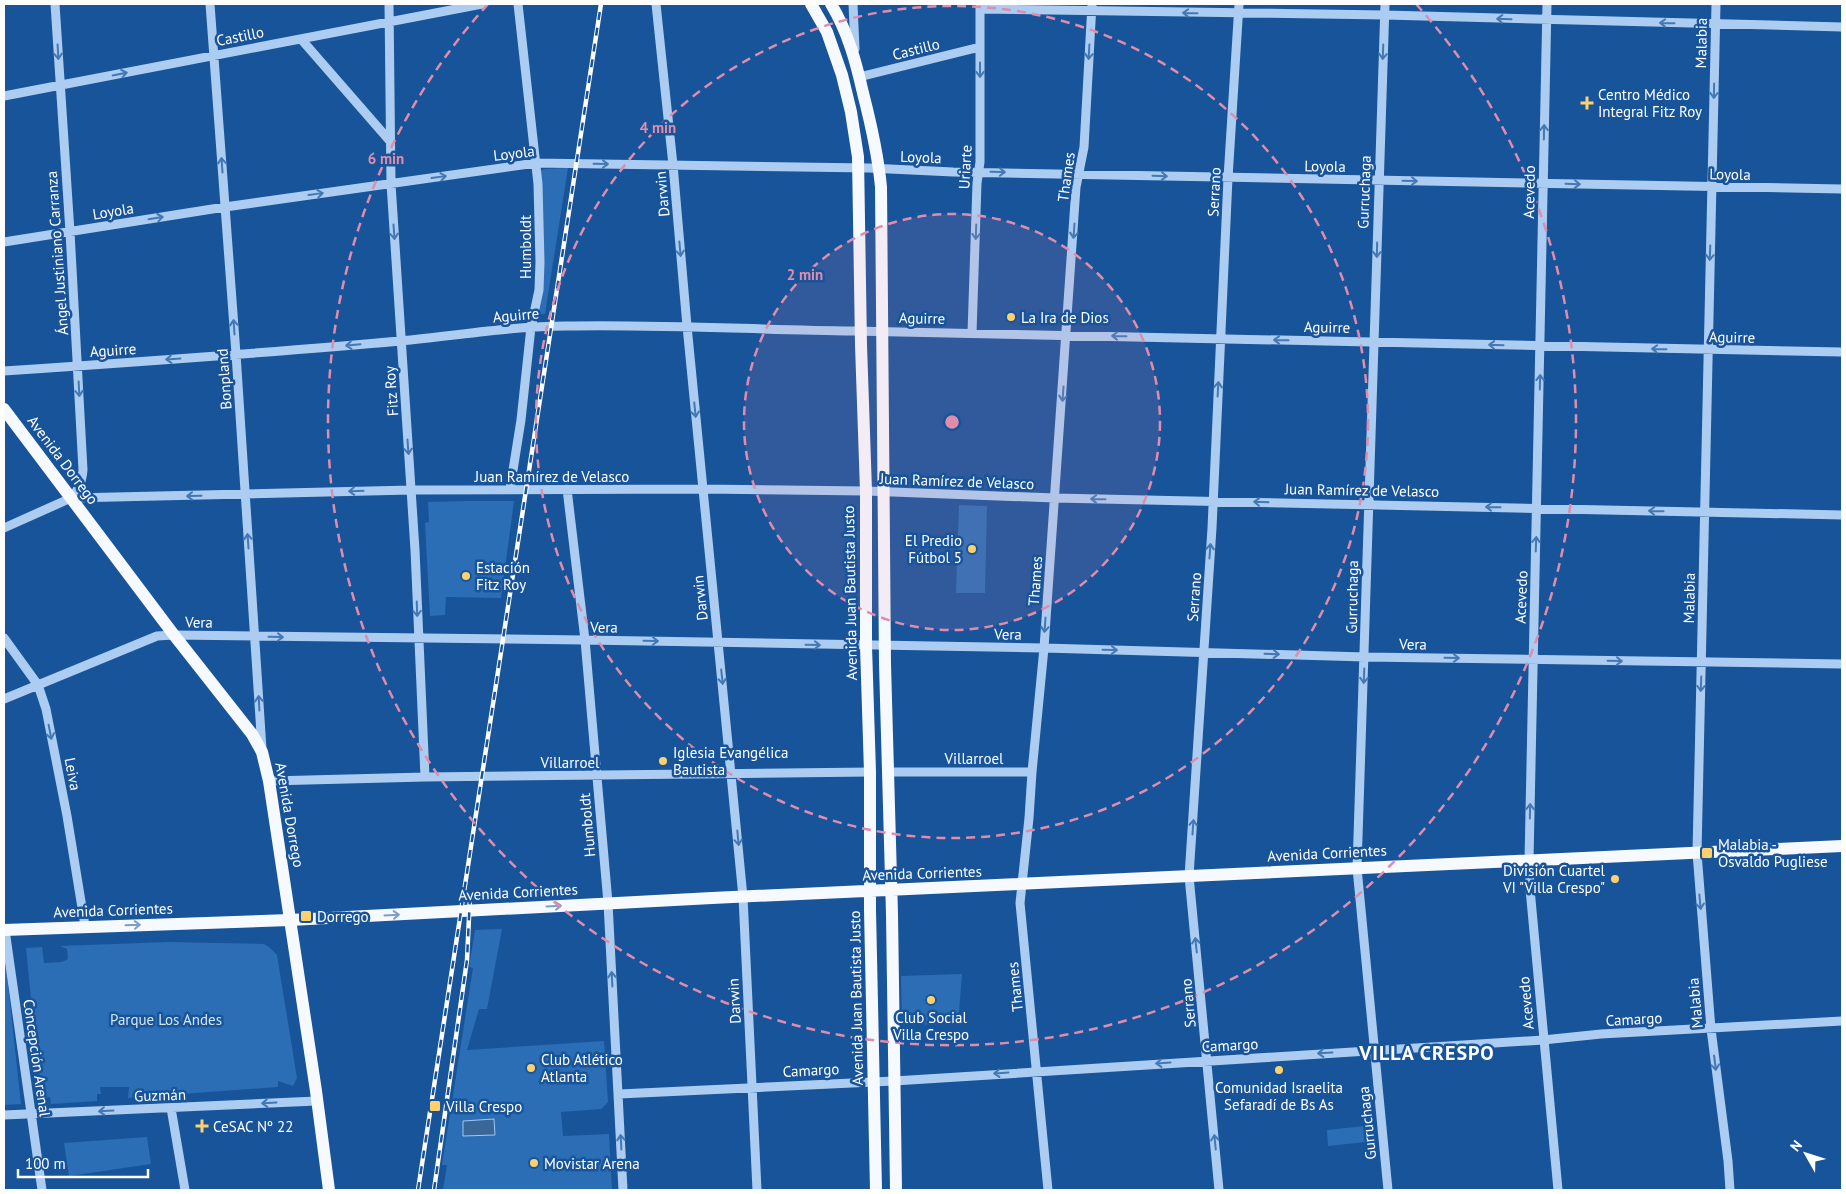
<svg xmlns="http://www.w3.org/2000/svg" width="1846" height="1194" font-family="'PT Sans',sans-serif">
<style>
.green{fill:#2b6eb6}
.water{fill:#3b6698;stroke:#9ec9f4}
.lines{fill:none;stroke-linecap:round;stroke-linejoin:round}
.minor{stroke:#accdf1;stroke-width:9}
.major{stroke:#f6faff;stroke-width:12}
.rail-casing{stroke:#fff;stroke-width:4.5}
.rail{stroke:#185499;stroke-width:2.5;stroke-dasharray:8;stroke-linecap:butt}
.oneway{stroke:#4478b3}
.oneway2{stroke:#7c9fc7}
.ring{fill:none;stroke:#e08cad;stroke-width:2.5;stroke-dasharray:9 6}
.poi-dot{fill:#ffd06c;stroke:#185499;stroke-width:2}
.labels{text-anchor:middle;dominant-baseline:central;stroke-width:5;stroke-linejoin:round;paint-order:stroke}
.street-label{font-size:15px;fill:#fff;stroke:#185499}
.poi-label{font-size:15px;fill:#fff;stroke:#185499;text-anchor:start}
.park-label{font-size:15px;fill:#d3e7fc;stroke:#185499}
.district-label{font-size:20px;font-weight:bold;letter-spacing:1px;fill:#fff;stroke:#185499}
.centre{fill:#e08cad;stroke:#185499;stroke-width:2.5}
.ring-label{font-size:15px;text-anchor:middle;font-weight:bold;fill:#e08cad;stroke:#185499;stroke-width:5;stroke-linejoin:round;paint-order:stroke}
</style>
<rect width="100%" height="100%" fill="#185499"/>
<path class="green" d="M 568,168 L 545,314 L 538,314 L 543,262 L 540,171 L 544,169 Z
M 468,501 L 514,501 L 501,598 L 446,597 L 445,615 L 430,616 L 425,523 L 429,522 L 428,502 Z
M 959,505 L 987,506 L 985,593 L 956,593 Z
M 502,929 L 487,1009 L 479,1009 L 467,1050 L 604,1041 L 608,1102 L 601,1109 L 561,1112 L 563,1136 L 609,1134 L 612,1190 L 443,1190 L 447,1165 L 442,1165 L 473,968 L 469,967 L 475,930 Z
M 168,942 L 264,944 L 269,947 L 277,955 L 297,1078 L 293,1086 L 278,1081 L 278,1087 L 128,1098 L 129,1087 L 100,1087 L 101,1094 L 97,1094 L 97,1101 L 51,1104 L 50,1097 L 41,1098 L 26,948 L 42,947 L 44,963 L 62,962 L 68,959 L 67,949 L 60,946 Z
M 4,957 L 5,957 L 21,1104 L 4,1105 Z
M 962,974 L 958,1024 L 902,1025 L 901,976 Z
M 1365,1126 L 1366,1142 L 1328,1146 L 1327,1130 Z
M 147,1137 L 151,1164 L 69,1176 L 64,1143 Z"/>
<path class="water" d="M 494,1119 L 495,1135 L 463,1136 L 463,1121 Z"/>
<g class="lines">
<path class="minor" d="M 55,4 L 70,232 L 83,470 C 82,482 79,489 71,498
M 210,4 L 236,354 L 262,749
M 389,4 L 391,184 L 415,550 L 425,777
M 656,4 L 673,165 L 687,326 L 743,897 L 757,1190
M 853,4 L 855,49
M 1385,4 L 1357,868 L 1388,1190
M 1547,4 L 1529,860 L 1530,889 L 1558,1190
M 1716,4 L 1697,853 L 1711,1029 L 1728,1161 L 1730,1190
M 980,9 L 1385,15 L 1842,27
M 301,39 L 389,140
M 859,77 L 980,47
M 4,96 L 482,4
M 4,242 L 225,207 L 536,163 L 869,168 L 953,172 L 1842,189
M 972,333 L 977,183 L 980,162 L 980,4
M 4,371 C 136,362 268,353 400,341 C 456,336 511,326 566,326 C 662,324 757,330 853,331 C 1183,335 1512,348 1842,352
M 510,489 L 521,420 L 531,327 L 539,290 L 540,262 L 538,184 L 518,4
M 567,489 L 585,640 L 608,903 L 623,1190
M 4,528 L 71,498 L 411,490 L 703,489 L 866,491 L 1055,498 L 1842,515
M 4,638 L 38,685 L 46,709 L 67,816 L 85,926
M 4,699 L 157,636 L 174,635 L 585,640 L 1044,648 L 1365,657 L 1842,664
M 887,772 L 1032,772
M 269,781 L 425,777 L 870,772
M 5,930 L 42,1190
M 619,1094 L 894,1081 L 1543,1040 L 1601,1034 L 1842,1021
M 171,1108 L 185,1190
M 4,1115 L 317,1101
M 1048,1190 L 1020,903 L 1029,818 L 1032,772 L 1044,648 L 1076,187 L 1084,147 L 1092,4
M 1219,1190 L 1189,876 L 1212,528 L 1228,178 L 1239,4"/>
<path class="major" d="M 811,4 L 827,32 L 842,75 L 851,112 L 858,157 L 861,345 L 866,491 L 866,646 L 870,772 L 870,910 L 876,1190
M 831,4 C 848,32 856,62 863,93 C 871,124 878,155 881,187 L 885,664 L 892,914 L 896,1190
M 4,409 L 174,635 L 252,734 L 262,752 L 269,781 L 316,1091 L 329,1190
M 4,930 L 290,920 L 712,898 L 1842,846"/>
<g class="rail-casing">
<path id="rail" d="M 418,1190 L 601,4
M 434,1190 L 467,960 L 470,896"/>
</g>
<use href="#rail" class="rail"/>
</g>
<defs><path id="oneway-shaft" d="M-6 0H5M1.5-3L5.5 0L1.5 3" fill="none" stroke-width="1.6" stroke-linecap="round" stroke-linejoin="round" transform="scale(1.25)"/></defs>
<g class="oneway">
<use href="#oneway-shaft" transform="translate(1190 13) rotate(-179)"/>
<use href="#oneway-shaft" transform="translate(1504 19) rotate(-178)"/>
<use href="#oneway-shaft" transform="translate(1667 23) rotate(-179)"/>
<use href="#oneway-shaft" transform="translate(58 52) rotate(87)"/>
<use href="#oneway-shaft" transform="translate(1089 52) rotate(93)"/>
<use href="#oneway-shaft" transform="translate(1383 52) rotate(92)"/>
<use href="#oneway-shaft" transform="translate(980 70) rotate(90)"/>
<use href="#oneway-shaft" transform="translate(120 74) rotate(-11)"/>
<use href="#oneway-shaft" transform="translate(1714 91) rotate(91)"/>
<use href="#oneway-shaft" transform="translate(1544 132) rotate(-89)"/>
<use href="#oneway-shaft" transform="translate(601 164) rotate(1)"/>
<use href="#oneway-shaft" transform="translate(222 165) rotate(-94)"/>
<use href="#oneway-shaft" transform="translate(998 172) rotate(1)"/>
<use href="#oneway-shaft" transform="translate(1160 176) rotate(2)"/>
<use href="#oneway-shaft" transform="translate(439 177) rotate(-8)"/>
<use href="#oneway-shaft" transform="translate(1410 181) rotate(1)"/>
<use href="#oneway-shaft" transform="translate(1573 184) rotate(2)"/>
<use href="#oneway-shaft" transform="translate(316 194) rotate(-8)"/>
<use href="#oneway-shaft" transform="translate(156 218) rotate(-9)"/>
<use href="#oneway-shaft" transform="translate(1074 231) rotate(94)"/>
<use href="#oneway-shaft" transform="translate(394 232) rotate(86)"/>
<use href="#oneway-shaft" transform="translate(976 232) rotate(92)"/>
<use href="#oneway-shaft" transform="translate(680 249) rotate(85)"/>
<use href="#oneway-shaft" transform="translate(1377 250) rotate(91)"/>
<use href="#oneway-shaft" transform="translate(1710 253) rotate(92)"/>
<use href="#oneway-shaft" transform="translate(234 327) rotate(-94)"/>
<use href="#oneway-shaft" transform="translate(1119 336) rotate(-179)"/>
<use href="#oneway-shaft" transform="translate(1281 340) rotate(-179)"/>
<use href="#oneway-shaft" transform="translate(353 345) rotate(175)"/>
<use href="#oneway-shaft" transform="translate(1496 345) rotate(-178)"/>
<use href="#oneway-shaft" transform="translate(1659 349) rotate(-179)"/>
<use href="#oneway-shaft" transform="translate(173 359) rotate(176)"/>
<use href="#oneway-shaft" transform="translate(1540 382) rotate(-89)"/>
<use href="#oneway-shaft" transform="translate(79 389) rotate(87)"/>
<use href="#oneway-shaft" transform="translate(1218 389) rotate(-87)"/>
<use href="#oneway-shaft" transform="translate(1063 394) rotate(94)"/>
<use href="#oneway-shaft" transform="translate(695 410) rotate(84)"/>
<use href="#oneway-shaft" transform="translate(408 447) rotate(86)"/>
<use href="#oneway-shaft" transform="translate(356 491) rotate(178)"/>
<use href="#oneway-shaft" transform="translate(194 496) rotate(179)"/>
<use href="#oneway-shaft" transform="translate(1098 499) rotate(-179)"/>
<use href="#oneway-shaft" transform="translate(1261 502) rotate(-178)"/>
<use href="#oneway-shaft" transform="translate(1493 507) rotate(-179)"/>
<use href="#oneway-shaft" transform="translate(1656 511) rotate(-179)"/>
<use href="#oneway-shaft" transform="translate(248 541) rotate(-94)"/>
<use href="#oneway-shaft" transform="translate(1536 544) rotate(-88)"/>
<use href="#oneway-shaft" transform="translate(1210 551) rotate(-86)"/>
<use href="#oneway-shaft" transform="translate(417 609) rotate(88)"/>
<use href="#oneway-shaft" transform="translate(1045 625) rotate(94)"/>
<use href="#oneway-shaft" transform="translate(276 637) rotate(1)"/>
<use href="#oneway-shaft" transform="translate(651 641) rotate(1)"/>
<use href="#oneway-shaft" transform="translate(813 645) rotate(1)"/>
<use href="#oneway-shaft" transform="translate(1110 650) rotate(1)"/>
<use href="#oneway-shaft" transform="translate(1272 654) rotate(2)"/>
<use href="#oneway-shaft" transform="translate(1452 658) rotate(1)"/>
<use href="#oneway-shaft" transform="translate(1615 661) rotate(1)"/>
<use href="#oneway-shaft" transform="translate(1364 676) rotate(92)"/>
<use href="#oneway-shaft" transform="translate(722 677) rotate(84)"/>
<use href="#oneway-shaft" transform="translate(1701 684) rotate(92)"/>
<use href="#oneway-shaft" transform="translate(259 703) rotate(-93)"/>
<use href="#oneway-shaft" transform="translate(50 732) rotate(79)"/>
<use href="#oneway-shaft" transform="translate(1530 811) rotate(-89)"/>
<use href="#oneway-shaft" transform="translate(1193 827) rotate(-86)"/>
<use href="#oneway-shaft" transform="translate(738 838) rotate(85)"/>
<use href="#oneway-shaft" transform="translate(1700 902) rotate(85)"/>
<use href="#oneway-shaft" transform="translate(1196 945) rotate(-96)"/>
<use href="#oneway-shaft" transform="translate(612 979) rotate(-93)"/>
<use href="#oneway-shaft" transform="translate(1325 1053) rotate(177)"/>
<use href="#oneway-shaft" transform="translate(1163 1063) rotate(176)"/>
<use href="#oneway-shaft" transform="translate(1715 1063) rotate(83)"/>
<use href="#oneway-shaft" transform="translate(1001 1073) rotate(176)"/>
<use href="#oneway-shaft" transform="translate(269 1103) rotate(177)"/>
<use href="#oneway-shaft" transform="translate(106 1111) rotate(177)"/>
<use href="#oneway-shaft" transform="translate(621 1142) rotate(-93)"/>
<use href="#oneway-shaft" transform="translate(1215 1142) rotate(-96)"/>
</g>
<g class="oneway2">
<use href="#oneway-shaft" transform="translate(554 906) rotate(-3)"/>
<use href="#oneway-shaft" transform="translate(392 915) rotate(-3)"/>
<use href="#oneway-shaft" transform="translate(133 925) rotate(-2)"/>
</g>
<circle cx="952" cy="422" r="208" fill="#e08cad" fill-opacity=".12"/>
<g class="ring">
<circle cx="952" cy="422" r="208"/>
<circle cx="952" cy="422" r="416"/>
<path d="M1416 4A624 624 0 1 1 488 4"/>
</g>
<g class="poi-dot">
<path d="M1584.5 95.5h5v5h5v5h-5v5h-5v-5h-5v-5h5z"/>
<circle cx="1011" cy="317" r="5"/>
<circle cx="972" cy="549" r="5"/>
<circle cx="466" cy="576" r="5"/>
<circle cx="663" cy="761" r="5"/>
<rect x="1701" y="847" width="12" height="12" rx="2.5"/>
<circle cx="1615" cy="879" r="5"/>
<rect x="300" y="910" width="12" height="12" rx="2.5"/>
<circle cx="931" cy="1000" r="5"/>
<circle cx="531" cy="1068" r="5"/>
<circle cx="1279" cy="1070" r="5"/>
<rect x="429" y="1100" width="12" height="12" rx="2.5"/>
<path d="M199.5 1118.5h5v5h5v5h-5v5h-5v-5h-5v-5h5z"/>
<circle cx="534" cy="1163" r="5"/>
</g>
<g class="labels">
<g class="street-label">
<text transform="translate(240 36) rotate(-11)">Castillo</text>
<text transform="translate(1701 43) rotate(-89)">Malabia</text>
<text transform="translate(916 49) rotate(-14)">Castillo</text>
<text transform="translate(514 153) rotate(-7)">Loyola</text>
<text transform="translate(921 157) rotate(2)">Loyola</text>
<text transform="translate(1325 166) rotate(1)">Loyola</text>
<text transform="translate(965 167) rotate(-87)">Uriarte</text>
<text transform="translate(1730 174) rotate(1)">Loyola</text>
<text transform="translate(1066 177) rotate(-82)">Thames</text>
<text transform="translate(1214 192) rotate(-87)">Serrano</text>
<text transform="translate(1364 192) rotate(-88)">Gurruchaga</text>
<text transform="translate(1529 192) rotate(-89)">Acevedo</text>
<text transform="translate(662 194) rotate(-95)">Darwin</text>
<text transform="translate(113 211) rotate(-9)">Loyola</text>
<text transform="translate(525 247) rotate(-90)">Humboldt</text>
<text transform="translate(57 253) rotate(-94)">Ángel Justiniano Carranza</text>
<text transform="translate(516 315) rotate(-5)">Aguirre</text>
<text transform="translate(922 318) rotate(1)">Aguirre</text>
<text transform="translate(1327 327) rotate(1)">Aguirre</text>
<text transform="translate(1732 337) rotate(1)">Aguirre</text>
<text transform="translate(113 350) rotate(-4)">Aguirre</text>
<text transform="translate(224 379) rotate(-94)">Bonpland</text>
<text transform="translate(391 391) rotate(-94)">Fitz Roy</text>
<text transform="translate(63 460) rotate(53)">Avenida Dorrego</text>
<text x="552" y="476">Juan Ramírez de Velasco</text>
<text transform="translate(957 481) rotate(2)">Juan Ramírez de Velasco</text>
<text transform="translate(1362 490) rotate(1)">Juan Ramírez de Velasco</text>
<text transform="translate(1035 581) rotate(-86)">Thames</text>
<text transform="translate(850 593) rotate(-91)">Avenida Juan Bautista Justo</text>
<text transform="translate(1194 597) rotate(-86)">Serrano</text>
<text transform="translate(1352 597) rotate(-89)">Gurruchaga</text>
<text transform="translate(1521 597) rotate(-88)">Acevedo</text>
<text transform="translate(700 598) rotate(-96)">Darwin</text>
<text transform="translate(1689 598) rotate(-89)">Malabia</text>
<text transform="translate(199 622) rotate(1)">Vera</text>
<text transform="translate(604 627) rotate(1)">Vera</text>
<text transform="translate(1008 634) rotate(1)">Vera</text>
<text transform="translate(1413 644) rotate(1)">Vera</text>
<text x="974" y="758">Villarroel</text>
<text x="570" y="762">Villarroel</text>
<text transform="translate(73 774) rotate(79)">Leiva</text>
<text transform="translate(290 815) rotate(80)">Avenida Dorrego</text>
<text transform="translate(587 825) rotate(-95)">Humboldt</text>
<text transform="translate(1327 853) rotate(-3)">Avenida Corrientes</text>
<text transform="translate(922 873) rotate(-2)">Avenida Corrientes</text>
<text transform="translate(518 892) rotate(-3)">Avenida Corrientes</text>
<text transform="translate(113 910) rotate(-2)">Avenida Corrientes</text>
<text transform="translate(1015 987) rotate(-96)">Thames</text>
<text transform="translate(856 998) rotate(-91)">Avenida Juan Bautista Justo</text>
<text transform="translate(734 1001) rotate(-93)">Darwin</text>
<text transform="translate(1188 1003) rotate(-95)">Serrano</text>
<text transform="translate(1526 1003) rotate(-95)">Acevedo</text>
<text transform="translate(1695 1003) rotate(-95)">Malabia</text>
<text transform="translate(1634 1019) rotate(-3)">Camargo</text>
<text transform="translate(1230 1045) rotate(-3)">Camargo</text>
<text transform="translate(37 1058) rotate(82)">Concepción Arenal</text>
<text transform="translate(811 1070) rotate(-3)">Camargo</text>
<text transform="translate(160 1095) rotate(-2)">Guzmán</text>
<text transform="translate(1367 1123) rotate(-96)">Gurruchaga</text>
</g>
<g class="poi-label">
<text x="1598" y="94">Centro Médico<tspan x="1598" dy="17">Integral Fitz Roy</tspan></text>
<text x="1021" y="317">La Ira de Dios</text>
<text x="962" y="540" text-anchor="end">El Predio<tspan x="962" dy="17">Fútbol 5</tspan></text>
<text x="476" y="567">Estación<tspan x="476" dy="17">Fitz Roy</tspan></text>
<text x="673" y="752">Iglesia Evangélica<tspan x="673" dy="17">Bautista</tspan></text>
<text x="1718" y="844">Malabia -<tspan x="1718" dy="17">Osvaldo Pugliese</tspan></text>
<text x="1605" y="870" text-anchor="end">División Cuartel<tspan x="1605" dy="17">VI "Villa Crespo"</tspan></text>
<text x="317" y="916">Dorrego</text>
<text x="931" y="1017" text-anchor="middle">Club Social<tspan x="931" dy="17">Villa Crespo</tspan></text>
<text x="541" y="1059">Club Atlético<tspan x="541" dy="17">Atlanta</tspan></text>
<text x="1279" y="1087" text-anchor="middle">Comunidad Israelita<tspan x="1279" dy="17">Sefaradí de Bs As</tspan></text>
<text x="446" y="1106">Villa Crespo</text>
<text x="213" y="1126">CeSAC Nº 22</text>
<text x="544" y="1163">Movistar Arena</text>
</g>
<g class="park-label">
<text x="166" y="1019">Parque Los Andes</text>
</g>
<g class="district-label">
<text x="1427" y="1053">VILLA CRESPO</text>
</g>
</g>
<circle cx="952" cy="422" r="8" class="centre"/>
<g class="ring-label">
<text x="658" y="133">4 min</text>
<text x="386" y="164">6 min</text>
<text x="805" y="280">2 min</text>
</g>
<rect width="1846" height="1194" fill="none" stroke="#ffffff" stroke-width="10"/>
<g transform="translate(1806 1154) rotate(309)" stroke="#185499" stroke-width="4" paint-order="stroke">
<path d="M0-4L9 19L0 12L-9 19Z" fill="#ffffff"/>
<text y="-8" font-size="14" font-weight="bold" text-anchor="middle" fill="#ffffff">N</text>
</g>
<path d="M18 1169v8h130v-8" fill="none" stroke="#ffffff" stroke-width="2.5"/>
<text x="25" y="1169" font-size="15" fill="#ffffff" stroke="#185499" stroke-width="4" paint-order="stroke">100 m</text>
</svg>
